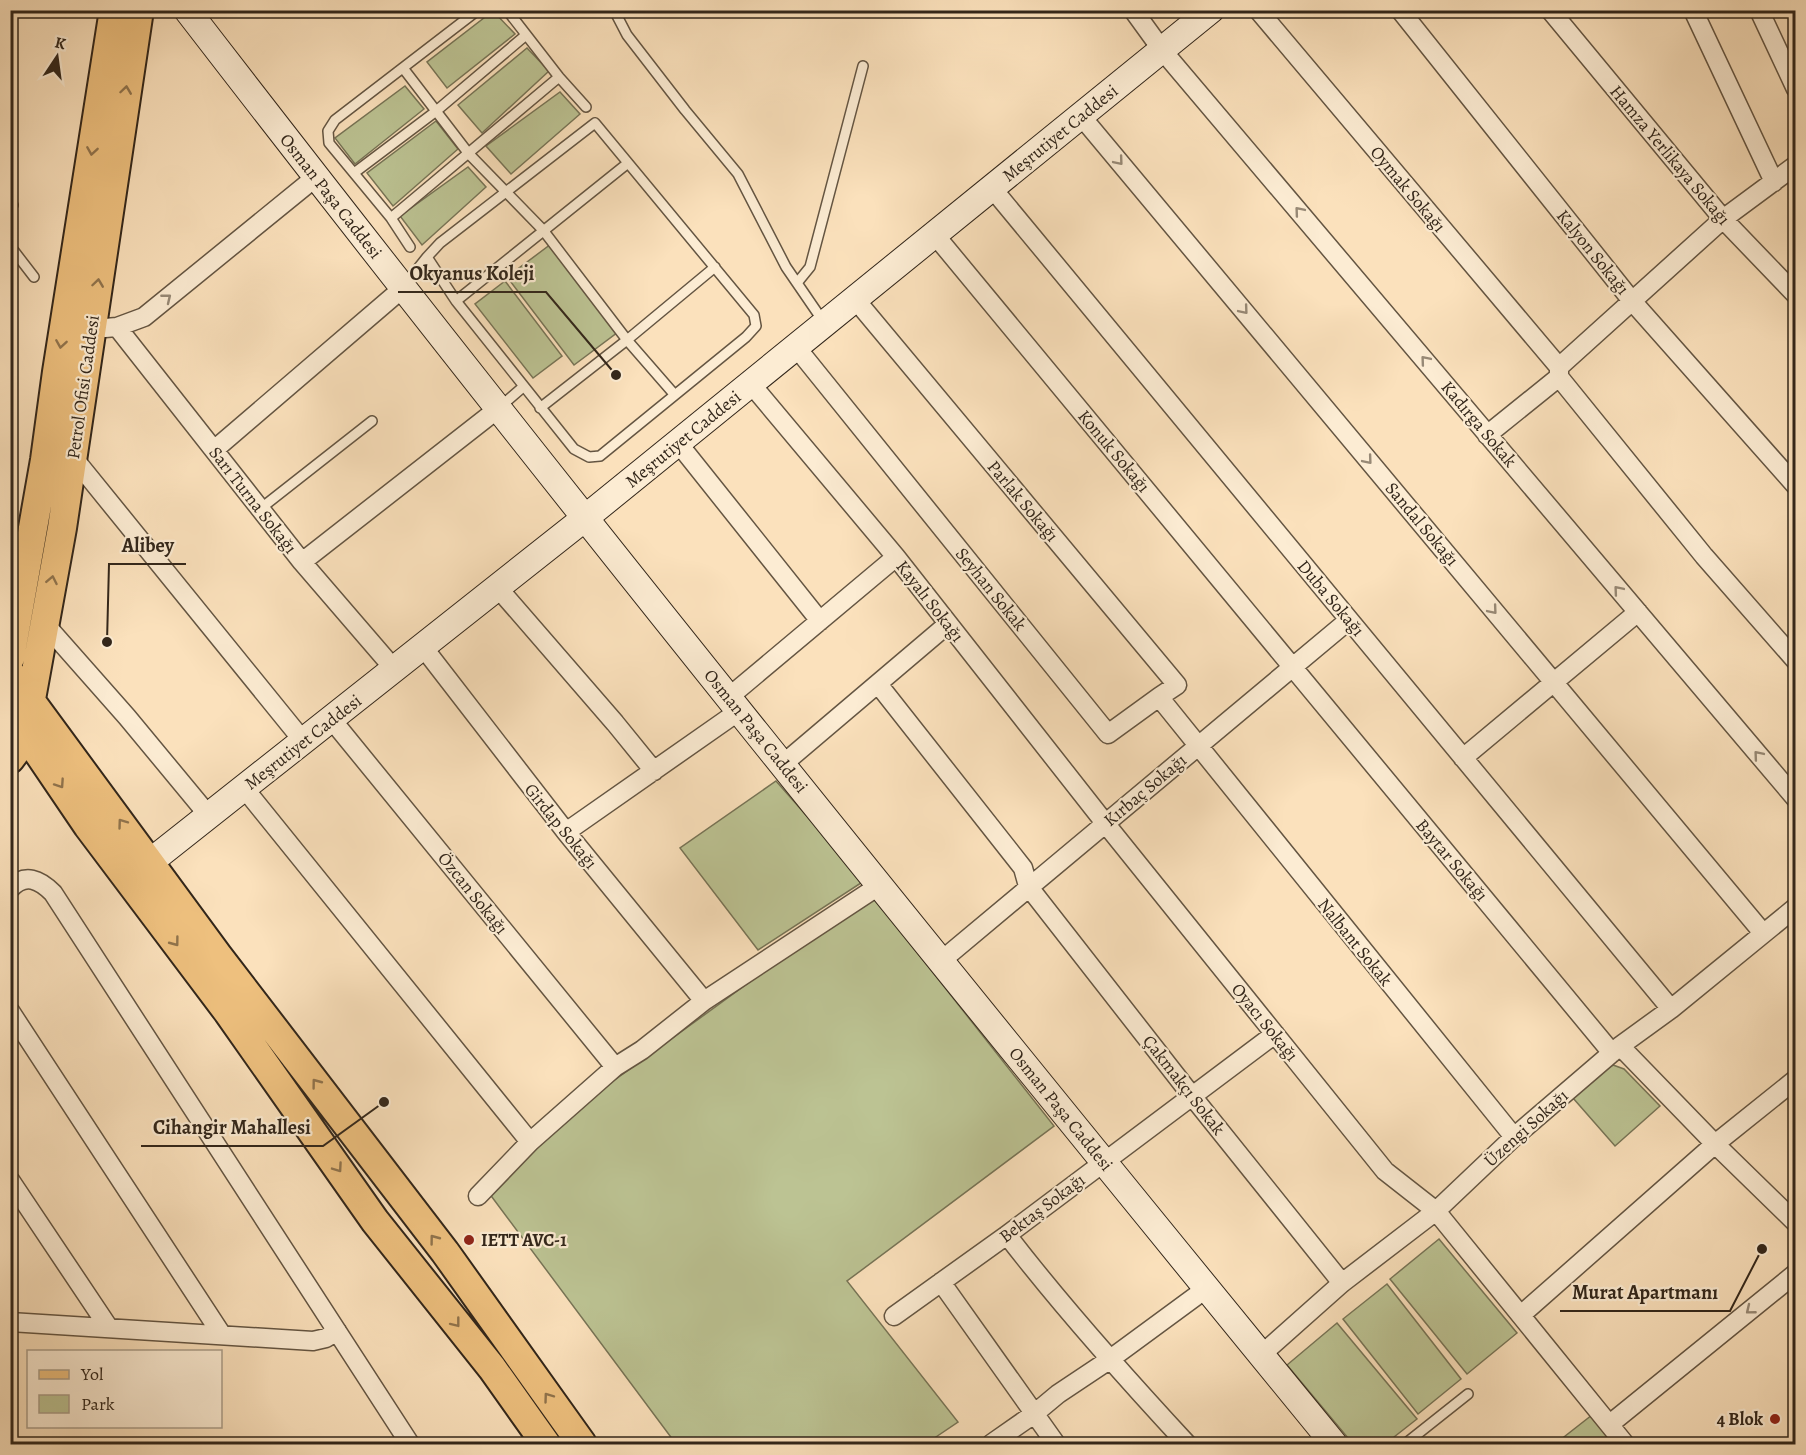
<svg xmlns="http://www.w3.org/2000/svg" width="1806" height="1455" font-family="Alegreya,serif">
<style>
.green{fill:#bcc393;stroke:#777456;stroke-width:1.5}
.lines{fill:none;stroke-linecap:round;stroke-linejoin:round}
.service-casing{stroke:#645542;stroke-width:12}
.minor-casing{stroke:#645542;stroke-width:21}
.secondary-casing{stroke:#32261a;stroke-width:28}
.primary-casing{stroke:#32261a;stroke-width:32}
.service{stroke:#fcecd3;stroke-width:9}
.minor{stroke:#fcecd3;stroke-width:18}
.secondary{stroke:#fcecd3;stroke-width:26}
.primary{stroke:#eec07e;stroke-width:28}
.oneway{stroke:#90734c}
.oneway2{stroke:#978976}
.poi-dot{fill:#8f2418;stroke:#fcecd3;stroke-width:2}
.labels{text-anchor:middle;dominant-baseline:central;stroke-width:4.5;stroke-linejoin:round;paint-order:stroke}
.street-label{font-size:18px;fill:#32261a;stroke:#fcecd3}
.poi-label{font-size:18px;font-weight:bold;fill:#32261a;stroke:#fcecd3;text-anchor:start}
.leader{fill:none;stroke:#32261a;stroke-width:2}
.callout-dot{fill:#32261a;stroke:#fcecd3;stroke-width:2}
.callout-label{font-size:20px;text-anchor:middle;font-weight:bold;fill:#32261a;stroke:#fcecd3;stroke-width:4.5;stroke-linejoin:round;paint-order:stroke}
</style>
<rect width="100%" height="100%" fill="#fbe1bc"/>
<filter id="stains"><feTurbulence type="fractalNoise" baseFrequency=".00333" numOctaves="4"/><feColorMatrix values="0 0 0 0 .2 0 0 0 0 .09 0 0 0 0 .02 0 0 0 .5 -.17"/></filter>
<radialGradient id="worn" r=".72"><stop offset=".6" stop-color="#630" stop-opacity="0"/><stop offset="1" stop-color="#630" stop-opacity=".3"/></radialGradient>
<path class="green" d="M 493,11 L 515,34 L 447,88 L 427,62 Z
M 527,48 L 549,71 L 482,133 L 458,105 Z
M 405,86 L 424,109 L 355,164 L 335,138 Z
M 560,92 L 580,114 L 511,174 L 486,146 Z
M 436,121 L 458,149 L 393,206 L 367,173 Z
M 468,167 L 486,187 L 422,245 L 400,216 Z
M 555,241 L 622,329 L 574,365 L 507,277 Z
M 505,281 L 562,356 L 533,378 L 475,304 Z
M 776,781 L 864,881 L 758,950 L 680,848 Z
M 875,899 L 1054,1126 L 847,1281 L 958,1422 L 927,1443 L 928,1444 L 676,1444 L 489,1193 L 594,1095 L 762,973 Z
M 1613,1065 L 1624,1069 L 1660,1106 L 1615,1146 L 1573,1098 L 1603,1071 Z
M 1439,1239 L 1517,1333 L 1467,1374 L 1390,1279 Z
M 1387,1284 L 1461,1379 L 1418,1414 L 1343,1319 Z
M 1337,1323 L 1417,1419 L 1385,1444 L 1353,1444 L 1287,1365 Z
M 1592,1415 L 1615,1444 L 1555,1444 Z"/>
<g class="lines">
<g class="service-casing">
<path id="service" d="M 507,10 L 559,77 L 586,107
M 614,10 L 627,35 L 685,110 L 738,174 L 786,267 L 823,321
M 403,68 L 469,154 L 543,230 L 627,340 L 674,394
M 595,123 L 754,315 L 756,326 L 746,337 L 600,456 L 589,457 L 574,449 L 456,301 L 427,257 L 440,243 Z
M 354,173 L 435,112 L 526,35
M 10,203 L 13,205
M 391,218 L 559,77
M 410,247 L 391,218 L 329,143 L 328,131 L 335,120 L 478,10
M 10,250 L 14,251 L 34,277
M 797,283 L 810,267 L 863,66
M 404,286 L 427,257
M 456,301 L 628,163
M 500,407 L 523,387
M 540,408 L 627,340 L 715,267
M 260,509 L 372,421
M 1405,1444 L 1468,1394"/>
</g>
<g class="minor-casing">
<path id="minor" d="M 1133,10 L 1162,50 L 1796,799
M 1258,10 L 1559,367
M 1400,10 L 1632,301 L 1796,486
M 1550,10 L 1723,219 L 1796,295
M 1693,10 L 1774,182
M 1759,10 L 1796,89
M 1081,116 L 1763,933
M 992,188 L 1671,1009
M 935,235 L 1612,1053
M 855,299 L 1177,685 L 1159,697
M 117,327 L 302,562 L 395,670
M 105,328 L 117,327 L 144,317 L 316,177
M 796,347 L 1108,734 L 1159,697 L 1514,1137
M 1559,377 L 1704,556 L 1796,661
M 751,384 L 896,557 L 1105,823 L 1385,1171 L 1436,1211 L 1625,1444
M 1487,435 L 1559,377 L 1559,367 L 1723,219 L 1796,165
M 678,443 L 820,621
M 214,450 L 403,288
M 72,456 L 304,742
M 302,562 L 499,408
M 498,588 L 615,723 L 654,771
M 44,623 L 127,717 L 209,816
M 423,647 L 566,832 L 704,1001
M 878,684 L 1023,868 L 1028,886 L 1192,1096 L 1342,1283
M 729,697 L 896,557
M 332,720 L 615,1067
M 1463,758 L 1638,612
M 783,764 L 948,624
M 244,788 L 530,1142
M 566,832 L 739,711
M 10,889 C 25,872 40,880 53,893 L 410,1444
M 941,961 L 1349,620
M 10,1011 L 222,1335
M 1620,1046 L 1715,1144 L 1796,1223
M 10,1180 L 109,1328
M 478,1196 L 530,1142 L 615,1067 L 642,1050 L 704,1001 L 880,885
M 1007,1235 C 1063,1308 1124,1376 1187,1444
M 941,1282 L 1056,1444
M 1521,1315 L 1715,1144 L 1796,1079
M 894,1316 L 1007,1235 L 1275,1034
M 10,1322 L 313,1341 L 326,1338 L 337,1331
M 1261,1355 L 1342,1283 L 1436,1211 L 1514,1137 L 1620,1046 L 1671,1009 L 1796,907
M 1610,1424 L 1796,1273
M 991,1444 L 1034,1414 L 1058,1394 L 1109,1360 L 1207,1288"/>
</g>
<g class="secondary-casing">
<path id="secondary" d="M 187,10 C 561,495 947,971 1334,1444
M 150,862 L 585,518 L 1211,10"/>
</g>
<g class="primary-casing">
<path id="primary" d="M 10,658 L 45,460 L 57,372 L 114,10
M 10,673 L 218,956 L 445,1252 L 582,1444
M 10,717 L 27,736 L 88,826 L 228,1012 L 375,1221 L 492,1368 L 546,1444
M 10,759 L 27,736 L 31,699 L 62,528 L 139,10"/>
</g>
<use href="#service" class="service"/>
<use href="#minor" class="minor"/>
<use href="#secondary" class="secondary"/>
<use href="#primary" class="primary"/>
</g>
<defs><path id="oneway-chevron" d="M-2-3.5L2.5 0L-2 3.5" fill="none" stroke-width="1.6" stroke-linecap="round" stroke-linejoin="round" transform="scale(1.5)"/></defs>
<g class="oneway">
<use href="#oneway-chevron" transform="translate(126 90) rotate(-82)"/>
<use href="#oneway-chevron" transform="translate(92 151) rotate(99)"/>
<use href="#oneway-chevron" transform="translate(98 283) rotate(-82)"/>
<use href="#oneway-chevron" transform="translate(61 344) rotate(99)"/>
<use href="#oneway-chevron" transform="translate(52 580) rotate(-79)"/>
<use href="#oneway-chevron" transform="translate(60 784) rotate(56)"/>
<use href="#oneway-chevron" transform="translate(122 823) rotate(-126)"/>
<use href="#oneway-chevron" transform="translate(175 942) rotate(53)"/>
<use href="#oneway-chevron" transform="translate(316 1083) rotate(-127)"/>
<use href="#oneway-chevron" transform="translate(338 1168) rotate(55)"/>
<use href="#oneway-chevron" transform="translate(434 1239) rotate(-127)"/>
<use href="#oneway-chevron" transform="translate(456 1323) rotate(52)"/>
<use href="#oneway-chevron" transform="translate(548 1397) rotate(-126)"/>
</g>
<g class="oneway2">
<use href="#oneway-chevron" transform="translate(1119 161) rotate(50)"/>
<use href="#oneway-chevron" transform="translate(1299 211) rotate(-130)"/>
<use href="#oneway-chevron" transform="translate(167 298) rotate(-39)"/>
<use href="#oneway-chevron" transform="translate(1244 310) rotate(50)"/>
<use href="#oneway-chevron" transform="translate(1425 360) rotate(-130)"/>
<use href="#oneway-chevron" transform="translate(1368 460) rotate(50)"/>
<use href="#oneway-chevron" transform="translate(1618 590) rotate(-130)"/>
<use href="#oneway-chevron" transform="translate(1493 610) rotate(50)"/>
<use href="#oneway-chevron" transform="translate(1758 755) rotate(-130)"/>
<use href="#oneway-chevron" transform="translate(1750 1310) rotate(141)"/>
</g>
<g class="poi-dot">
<circle cx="469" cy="1240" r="6"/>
<circle cx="1775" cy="1419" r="6"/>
</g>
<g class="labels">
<g class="street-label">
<text transform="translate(1060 133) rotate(-39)">Meşrutiyet Caddesi</text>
<text transform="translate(1670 155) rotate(50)">Hamza Yerlikaya Sokağı</text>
<text transform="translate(1408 189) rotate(50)">Oymak Sokağı</text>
<text transform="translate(331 196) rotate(52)">Osman Paşa Caddesi</text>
<text transform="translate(1593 252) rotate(51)">Kalyon Sokağı</text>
<text transform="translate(83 387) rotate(-82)">Petrol Ofisi Caddesi</text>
<text transform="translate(1479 424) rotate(50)">Kadırga Sokak</text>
<text transform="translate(683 439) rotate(-39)">Meşrutiyet Caddesi</text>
<text transform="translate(1114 451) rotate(50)">Konuk Sokağı</text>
<text transform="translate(253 500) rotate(52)">Sarı Turna Sokağı</text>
<text transform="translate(1023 501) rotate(50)">Parlak Sokağı</text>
<text transform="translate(1422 524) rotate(50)">Sandal Sokağı</text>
<text transform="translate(991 589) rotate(51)">Seyhan Sokak</text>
<text transform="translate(1331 598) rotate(50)">Duba Sokağı</text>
<text transform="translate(930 601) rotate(52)">Kayalı Sokağı</text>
<text transform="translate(756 731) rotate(51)">Osman Paşa Caddesi</text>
<text transform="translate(303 742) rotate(-38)">Meşrutiyet Caddesi</text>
<text transform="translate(1145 790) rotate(-40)">Kırbaç Sokağı</text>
<text transform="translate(561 826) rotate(51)">Girdap Sokağı</text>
<text transform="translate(1452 860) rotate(50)">Baytar Sokağı</text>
<text transform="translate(473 893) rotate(51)">Özcan Sokağı</text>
<text transform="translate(1355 942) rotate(51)">Nalbant Sokak</text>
<text transform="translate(1265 1022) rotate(51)">Oyacı Sokağı</text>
<text transform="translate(1184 1085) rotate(52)">Çakmakçı Sokak</text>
<text transform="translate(1061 1109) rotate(51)">Osman Paşa Caddesi</text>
<text transform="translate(1526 1128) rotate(-42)">Üzengi Sokağı</text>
<text transform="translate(1042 1208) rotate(-37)">Bektaş Sokağı</text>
</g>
<g class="poi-label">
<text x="481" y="1240">IETT AVC-1</text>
<text x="1763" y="1419" text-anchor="end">4 Blok</text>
</g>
</g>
<path class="leader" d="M616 375L546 292H398M107 642L109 564H186M384 1102L323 1146H141M1762 1249L1730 1311H1560"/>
<g class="callout-dot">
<circle cx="616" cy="375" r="6"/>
<circle cx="107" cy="642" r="6"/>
<circle cx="384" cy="1102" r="6"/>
<circle cx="1762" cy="1249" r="6"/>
</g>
<g class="callout-label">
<text x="472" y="280">Okyanus Koleji</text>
<text x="148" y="552">Alibey</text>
<text x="232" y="1134">Cihangir Mahallesi</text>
<text x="1645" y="1299">Murat Apartmanı</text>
</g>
<rect width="1806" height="1455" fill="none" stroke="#fbe1bc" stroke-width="36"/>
<rect x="12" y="12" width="1782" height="1431" fill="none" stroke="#32261a" stroke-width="3"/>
<rect x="18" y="18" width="1770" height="1419" fill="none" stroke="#32261a" stroke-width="1.5"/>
<rect x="27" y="1350" width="195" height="78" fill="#fcecd3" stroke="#ab9d89" stroke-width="1.5"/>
<rect x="39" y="1370" width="30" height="9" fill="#eec07e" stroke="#ab9d89" stroke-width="1.5"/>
<text x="81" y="1380" font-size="18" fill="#32261a">Yol</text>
<rect x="39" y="1395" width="30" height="18" fill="#bcc393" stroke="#ab9d89" stroke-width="1.5"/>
<text x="81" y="1410" font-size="18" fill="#32261a">Park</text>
<g transform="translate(57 57) rotate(13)" stroke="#fcecd3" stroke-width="4.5" paint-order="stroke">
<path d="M0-4.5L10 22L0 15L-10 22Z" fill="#32261a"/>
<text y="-9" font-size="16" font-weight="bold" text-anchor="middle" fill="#32261a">K</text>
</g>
<rect width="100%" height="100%" filter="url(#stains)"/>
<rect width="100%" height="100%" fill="url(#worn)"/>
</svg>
